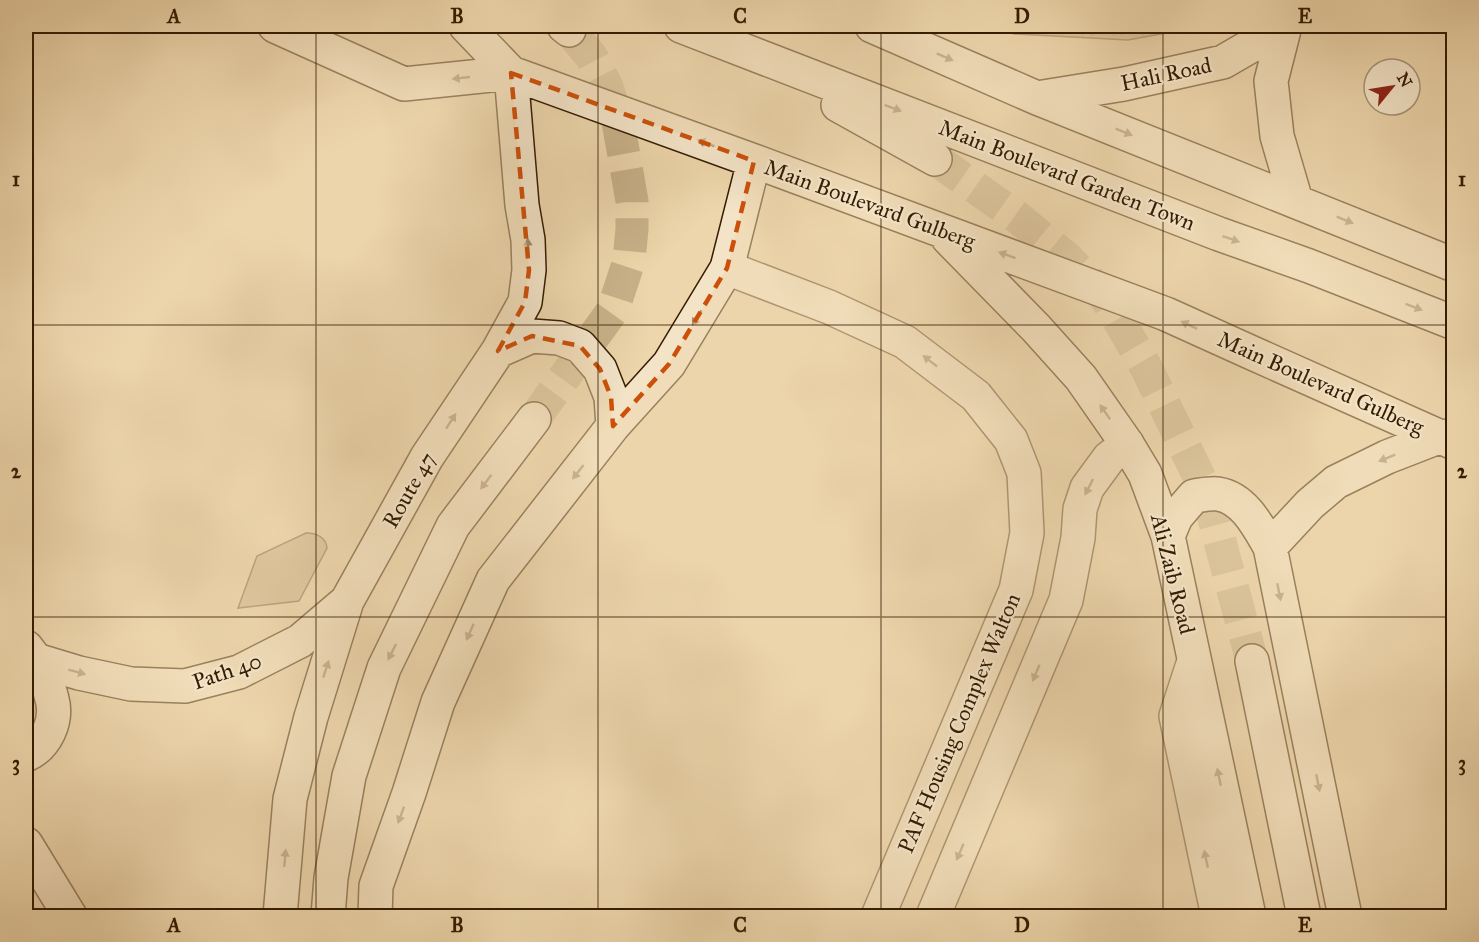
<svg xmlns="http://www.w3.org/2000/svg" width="1479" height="942" font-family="'IM FELL Great Primer',serif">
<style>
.green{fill:#ceb68e;stroke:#826847;stroke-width:1.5}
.park{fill:url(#park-crowns);stroke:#826847;stroke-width:1.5}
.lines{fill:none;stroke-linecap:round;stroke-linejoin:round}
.secondary-tunnel{stroke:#c8b189;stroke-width:33;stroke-dasharray:33 16;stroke-linecap:butt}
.street-casing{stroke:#634a2b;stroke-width:36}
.secondary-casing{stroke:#351b00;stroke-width:36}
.street{stroke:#f3e4c8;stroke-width:33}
.secondary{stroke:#f3e4c8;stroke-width:33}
.oneway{fill:#9e8a6e}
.marked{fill:none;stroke:#cd500a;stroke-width:4.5;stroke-dasharray:12 8;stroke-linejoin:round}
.grid{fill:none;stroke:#351b00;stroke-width:1.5;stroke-opacity:0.55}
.labels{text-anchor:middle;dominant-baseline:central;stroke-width:4.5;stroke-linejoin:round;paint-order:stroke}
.street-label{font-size:22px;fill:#351b00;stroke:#f3e4c8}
.neatline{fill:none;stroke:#351b00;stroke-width:2}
.grid-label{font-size:20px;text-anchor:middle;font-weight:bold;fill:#351b00}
</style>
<defs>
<pattern id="park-crowns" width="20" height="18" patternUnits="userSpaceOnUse" patternTransform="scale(1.5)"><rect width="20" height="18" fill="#ceb68e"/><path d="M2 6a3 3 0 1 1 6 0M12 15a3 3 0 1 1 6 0" fill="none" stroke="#b29c79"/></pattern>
</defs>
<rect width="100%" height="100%" fill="#edd6ab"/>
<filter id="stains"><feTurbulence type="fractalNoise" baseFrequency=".00333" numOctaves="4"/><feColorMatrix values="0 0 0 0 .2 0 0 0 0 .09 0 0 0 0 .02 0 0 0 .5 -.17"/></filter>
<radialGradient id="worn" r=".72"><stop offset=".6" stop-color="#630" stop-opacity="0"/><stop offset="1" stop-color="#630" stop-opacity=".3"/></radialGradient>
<path class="green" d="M 306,533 C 316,533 326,537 327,548 L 299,601 L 238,608 L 257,556 Z
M 26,648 L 49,688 L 26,755 Z"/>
<path class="park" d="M 994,26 L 1204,26 L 1128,40 L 1014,34 Z"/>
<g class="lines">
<path class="secondary-tunnel" d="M 935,159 L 1017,217 L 1068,259 L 1105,297 L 1146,367 L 1207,493 L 1252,661
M 534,419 L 613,310 L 629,261 L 632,229 L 632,201 L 625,161 L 618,122 L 607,87 L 591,56 L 569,30"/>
<g class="street-casing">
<path id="street" d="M 727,268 L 829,307 L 905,342 L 976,396 L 1011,440 L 1024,473 L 1027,533 L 1016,590 L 878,916
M 1194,661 L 1176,716 L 1218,916
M 933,916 L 1066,600 L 1078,538 L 1080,509 L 1087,488 L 1109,458 L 1127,444"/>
</g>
<g class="secondary-casing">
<path id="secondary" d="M 275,26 L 404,84 L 511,73 L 754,161 L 1166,314 L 1250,352 L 1454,443
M 564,26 L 569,30
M 681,26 L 1219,234 L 1309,266 L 1454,323
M 872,26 L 1037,98 L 1454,265
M 1285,26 L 1271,81 L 1277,136 L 1296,201
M 1037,98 L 1124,84 L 1223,62 L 1285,26
M 838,105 L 935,159
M 948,238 L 1036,328 L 1081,378 L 1127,444 L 1145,474 L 1168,536 L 1249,916
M 498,351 L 532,336 L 559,338 L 580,346 L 600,369 L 611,397 L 613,426
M 1168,536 L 1176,517 L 1194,496 C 1202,495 1211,493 1218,494 C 1244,498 1258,526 1270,547
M 26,647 L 36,660 L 79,673 L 131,684 L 185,686 L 239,672 L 300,641 L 347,601
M 1252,661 L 1304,916
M 26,755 C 46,746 58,721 52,699 C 49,685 42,672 36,660
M 26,844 L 70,916
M 280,916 L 290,799 L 311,717 L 347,601 L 427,457 L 498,351 L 525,302 L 529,270 L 528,240 L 522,205 L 511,73 L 466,26
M 328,916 L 331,878 L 349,776 L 384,668 L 453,526 L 534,419
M 375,916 L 376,886 L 409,793 L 438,702 L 493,580 L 613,426 L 669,364 L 727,268 L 754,161
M 1345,916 L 1270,547 L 1310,504 L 1336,482 L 1387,457 L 1441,436"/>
</g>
<use href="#street" class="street"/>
<use href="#secondary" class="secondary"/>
</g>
<defs><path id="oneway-solid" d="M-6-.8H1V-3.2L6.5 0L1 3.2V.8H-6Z" transform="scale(1.5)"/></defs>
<g class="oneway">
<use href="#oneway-solid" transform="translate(945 57) rotate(24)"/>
<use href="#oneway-solid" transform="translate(461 78) rotate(174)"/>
<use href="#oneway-solid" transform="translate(893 108) rotate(21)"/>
<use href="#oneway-solid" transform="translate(1124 132) rotate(22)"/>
<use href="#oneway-solid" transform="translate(706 143) rotate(-160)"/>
<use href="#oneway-solid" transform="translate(1345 220) rotate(22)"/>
<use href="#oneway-solid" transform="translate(1231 239) rotate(19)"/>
<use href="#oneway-solid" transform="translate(528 247) rotate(-93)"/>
<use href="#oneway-solid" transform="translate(1007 255) rotate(-160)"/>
<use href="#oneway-solid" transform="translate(1414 307) rotate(21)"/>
<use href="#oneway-solid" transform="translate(697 318) rotate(121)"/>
<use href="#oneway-solid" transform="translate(1189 325) rotate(-155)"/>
<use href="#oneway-solid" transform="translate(930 361) rotate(-142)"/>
<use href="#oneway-solid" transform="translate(1105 412) rotate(-125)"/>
<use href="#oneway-solid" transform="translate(451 421) rotate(-57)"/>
<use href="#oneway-solid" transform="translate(1387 458) rotate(158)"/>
<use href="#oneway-solid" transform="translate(578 472) rotate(128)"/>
<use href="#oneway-solid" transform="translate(486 482) rotate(127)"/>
<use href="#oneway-solid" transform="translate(1089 487) rotate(117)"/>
<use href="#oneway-solid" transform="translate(1279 592) rotate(79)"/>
<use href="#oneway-solid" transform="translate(470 632) rotate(114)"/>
<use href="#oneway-solid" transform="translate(392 652) rotate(117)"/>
<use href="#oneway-solid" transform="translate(326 669) rotate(-72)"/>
<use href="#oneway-solid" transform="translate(77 672) rotate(15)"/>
<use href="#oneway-solid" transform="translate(1036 673) rotate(113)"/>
<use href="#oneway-solid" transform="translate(1219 777) rotate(-102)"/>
<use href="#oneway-solid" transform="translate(1318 783) rotate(79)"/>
<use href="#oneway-solid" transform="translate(401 815) rotate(110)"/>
<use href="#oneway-solid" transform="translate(960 852) rotate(113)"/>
<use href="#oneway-solid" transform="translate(285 858) rotate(-85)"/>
<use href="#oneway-solid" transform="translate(1206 859) rotate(-102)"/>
</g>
<path d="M0 0H1479V942H0ZM 511,73 L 754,161 L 727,268 L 669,364 L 613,426 L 611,397 L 600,369 L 580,346 L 532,336 L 498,351 L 525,302 L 529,270 Z" fill="#edd6ab" fill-opacity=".55" fill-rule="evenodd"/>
<path class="marked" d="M 511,73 L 754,161 L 727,268 L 669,364 L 613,426 L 611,397 L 600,369 L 580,346 L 532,336 L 498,351 L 525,302 L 529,270 Z"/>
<path class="grid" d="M 316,26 L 316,916M 598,26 L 598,916M 881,26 L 881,916M 1163,26 L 1163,916M 26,325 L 1454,325M 26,617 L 1454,617"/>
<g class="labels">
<g class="street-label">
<text transform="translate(1166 74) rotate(-12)">Hali Road</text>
<text transform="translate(1067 175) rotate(21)">Main Boulevard Garden Town</text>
<text transform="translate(870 204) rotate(20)">Main Boulevard Gulberg</text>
<text transform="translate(1321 383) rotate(24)">Main Boulevard Gulberg</text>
<text transform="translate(409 490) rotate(-60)">Route 47</text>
<text transform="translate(1173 574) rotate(76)">Ali Zaib Road</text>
<text transform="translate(227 671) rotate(-19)">Path 40</text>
<text transform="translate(959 723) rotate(-67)">PAF Housing Complex Walton</text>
</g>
</g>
<rect width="1479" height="942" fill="none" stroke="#edd6ab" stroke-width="66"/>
<g transform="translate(1392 87) rotate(60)"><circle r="28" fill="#f3e4c8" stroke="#a79478" stroke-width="1.5"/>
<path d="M0-4.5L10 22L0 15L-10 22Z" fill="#8f2418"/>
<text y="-9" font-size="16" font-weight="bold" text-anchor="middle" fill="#351b00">N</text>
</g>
<rect x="33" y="33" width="1413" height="876" class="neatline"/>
<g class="grid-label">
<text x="174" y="23">A</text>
<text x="457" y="23">B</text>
<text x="740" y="23">C</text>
<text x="1022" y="23">D</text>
<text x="1305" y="23">E</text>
<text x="16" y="186">1</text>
<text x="1462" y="186">1</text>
<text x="16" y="478">2</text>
<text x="1462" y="478">2</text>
<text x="16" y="770">3</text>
<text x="1462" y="770">3</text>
<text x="174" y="932">A</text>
<text x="457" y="932">B</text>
<text x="740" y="932">C</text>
<text x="1022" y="932">D</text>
<text x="1305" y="932">E</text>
</g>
<rect width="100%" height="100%" filter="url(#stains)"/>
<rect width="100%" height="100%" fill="url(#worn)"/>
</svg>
